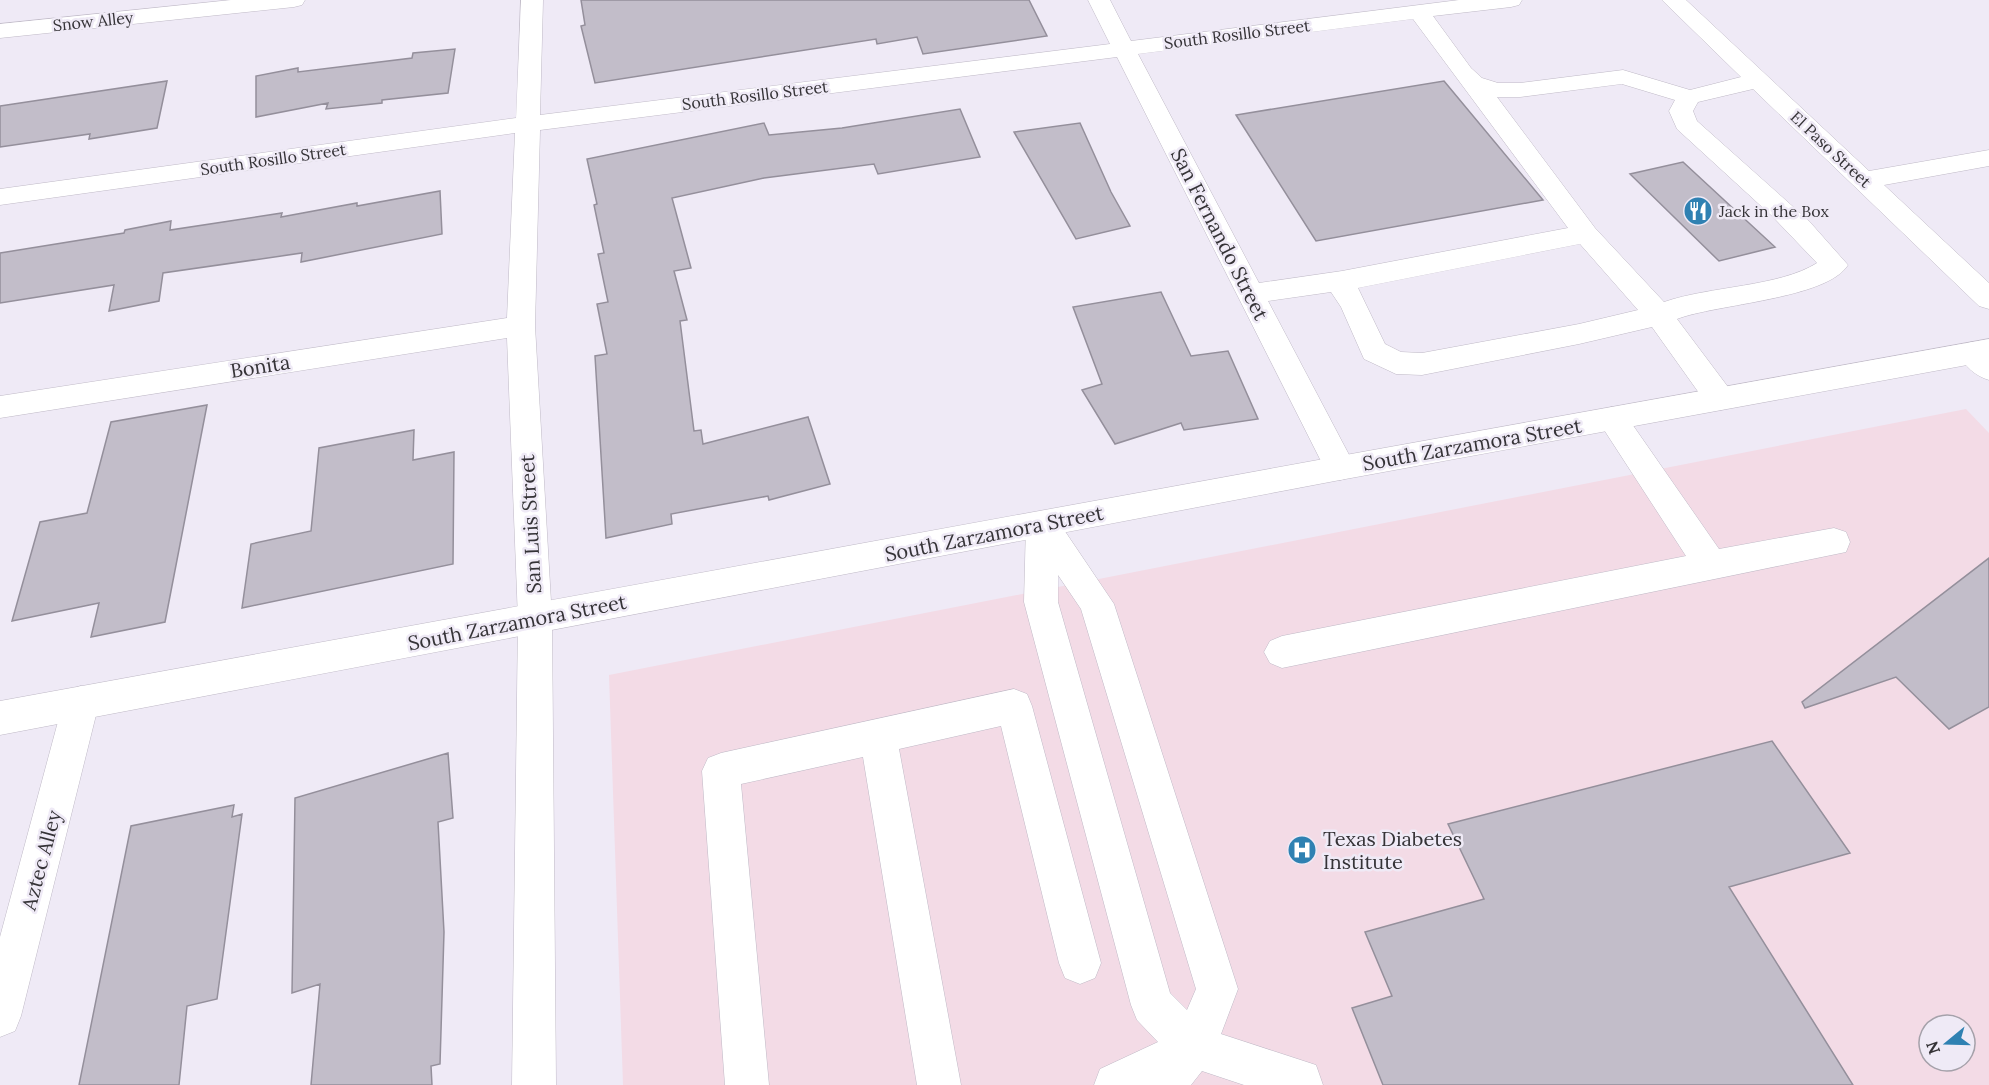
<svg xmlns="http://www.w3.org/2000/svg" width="1989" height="1085" font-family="Lora,serif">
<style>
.medical{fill:#f3dbe6;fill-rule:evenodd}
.building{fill:#c2bdc9;stroke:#948f9b;stroke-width:1.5}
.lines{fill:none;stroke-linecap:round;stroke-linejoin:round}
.minor-casing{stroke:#bfb9c6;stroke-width:1}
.major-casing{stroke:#bfb9c6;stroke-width:1}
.minor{fill:#fff;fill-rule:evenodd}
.major{fill:#fff;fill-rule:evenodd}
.labels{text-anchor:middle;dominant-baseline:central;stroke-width:5;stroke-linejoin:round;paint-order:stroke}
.far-street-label{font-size:16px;fill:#353337;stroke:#efeaf6}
.far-poi-label{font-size:16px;fill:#353337;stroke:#efeaf6;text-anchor:start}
.street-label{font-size:20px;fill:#353337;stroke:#efeaf6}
.poi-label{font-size:20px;fill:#353337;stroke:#efeaf6;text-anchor:start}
</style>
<rect width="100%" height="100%" fill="#efeaf6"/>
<path class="medical" d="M 1966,409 L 1989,433 L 1989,1085 L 623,1085 L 609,675 ZM 1929,1025 L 1965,1025 L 1965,1061 L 1929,1061 Z"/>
<path class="building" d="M 581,0 L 1029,0 L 1047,36 L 923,54 L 917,37 L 877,44 L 876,39 L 595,83 L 581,26 L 585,25 Z
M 455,49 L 448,93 L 382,100 L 382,103 L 326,109 L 328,103 L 256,117 L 256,76 L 298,68 L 298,72 L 412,58 L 413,53 Z
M 167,81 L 157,128 L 89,139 L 90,134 L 0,147 L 0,106 Z
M 1444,81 L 1543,200 L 1316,241 L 1236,115 Z
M 960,109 L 980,157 L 878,174 L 874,164 L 764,178 L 672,198 L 691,268 L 674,271 L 687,320 L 680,321 L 694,431 L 701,430 L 703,444 L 808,417 L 830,484 L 769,500 L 768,496 L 671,514 L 672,524 L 606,538 L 595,356 L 607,354 L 597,304 L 608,302 L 598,254 L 604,253 L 594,205 L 597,204 L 587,159 L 764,123 L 769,135 L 842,128 Z
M 1080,123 L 1111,192 L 1130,226 L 1076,239 L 1014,132 Z
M 1683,162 L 1775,247 L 1719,261 L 1630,174 Z
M 440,191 L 442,234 L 301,262 L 302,253 L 163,273 L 159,301 L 109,311 L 114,285 L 0,303 L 0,253 L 124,233 L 125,230 L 171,221 L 170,230 L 282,213 L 281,217 L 357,203 L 357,206 Z
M 1161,292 L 1191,356 L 1228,351 L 1258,419 L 1184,430 L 1181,423 L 1115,444 L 1082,390 L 1102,384 L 1073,307 Z
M 207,405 L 165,622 L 91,637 L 99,603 L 12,621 L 40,522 L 87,513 L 111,422 Z
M 414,430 L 413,460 L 454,452 L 453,564 L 242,608 L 251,544 L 311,531 L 319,448 Z
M 1989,558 L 1989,707 L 1949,729 L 1896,677 L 1805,708 L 1802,702 Z
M 1772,741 L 1850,853 L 1729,887 L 1853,1085 L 1383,1085 L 1352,1008 L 1392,996 L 1365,932 L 1484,899 L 1448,824 Z
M 448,753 L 453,818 L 438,822 L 444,932 L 440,1064 L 431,1066 L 432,1085 L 311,1085 L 320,984 L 292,993 L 295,798 Z
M 234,805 L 232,817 L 242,814 L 217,999 L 187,1006 L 179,1085 L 79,1085 L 131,826 Z"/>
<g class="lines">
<g class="minor-casing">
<path id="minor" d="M 231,0 L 305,0 L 302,5 L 294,7 L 0,38 L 0,24 Z
M 521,0 L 543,0 L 540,115 L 1110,44 L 1088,0 L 1110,0 L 1131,41 L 1459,0 L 1522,0 L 1519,5 L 1511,7 L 1433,16 L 1471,68 L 1482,78 L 1498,83 L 1520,83 L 1623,70 L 1690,90 L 1741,77 L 1662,0 L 1686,0 L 1869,171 L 1989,150 L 1989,166 L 1884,185 L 1989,283 L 1989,309 L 1979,306 L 1753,89 L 1698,102 L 1693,111 L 1697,121 L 1809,221 L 1848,265 C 1827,299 1716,304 1677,319 L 1731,391 L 1735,399 L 1731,407 L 1720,410 L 1709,407 L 1652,327 L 1579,344 L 1422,375 L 1396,374 L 1364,359 L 1341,307 L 1331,292 L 1268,301 L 1356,468 L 1351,477 L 1340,480 L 1329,477 L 1117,57 L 540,130 L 535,326 L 552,619 L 556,1085 L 512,1085 L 518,619 L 507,338 L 0,418 L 0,396 L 507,318 L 515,133 L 0,205 L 0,189 L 516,118 ZM 1413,19 L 1568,228 L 1342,271 L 1259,283 L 1138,54 ZM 1622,84 L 1675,100 L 1669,111 L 1677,129 L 1772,216 L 1817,263 C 1779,287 1710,286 1664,302 L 1595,228 L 1497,97 L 1520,97 ZM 1580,244 L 1638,310 L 1579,324 L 1422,353 L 1401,352 L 1385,344 L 1358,288 Z
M 1972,342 L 1982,345 L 1989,352 L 1989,380 C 1975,376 1965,366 1957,353 L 1962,345 Z
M 1612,407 L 1623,411 L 1719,549 L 1834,528 L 1846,532 L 1850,542 L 1846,552 L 1282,668 L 1270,663 L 1264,652 L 1270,641 L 1282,636 L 1686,556 L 1597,419 L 1601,411 Z
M 1042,511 L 1054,515 L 1114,604 L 1238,989 L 1221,1034 L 1316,1065 L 1323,1085 L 1244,1085 L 1202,1071 L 1191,1085 L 1094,1085 L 1100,1069 L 1158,1042 L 1137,1020 L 1131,1005 L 1024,602 L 1026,524 L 1030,515 ZM 1058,575 L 1081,609 L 1196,989 L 1187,1010 L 1170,993 L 1058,602 Z
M 81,686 L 94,691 L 99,703 L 21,1016 L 15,1031 L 0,1037 L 0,937 L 63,703 L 68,691 Z
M 1014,689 L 1027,694 L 1032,706 L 1101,963 L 1095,978 L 1080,984 L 1065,978 L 1059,963 L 1001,726 L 899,749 L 961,1085 L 917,1085 L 863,757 L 741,784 L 769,1085 L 725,1085 L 702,771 L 708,758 L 721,753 Z"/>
</g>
<g class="major-casing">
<path id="major" d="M 1989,339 L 1989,361 L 1340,480 L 0,735 L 0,701 L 1340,456 Z"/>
</g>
<use href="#minor" class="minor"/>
<use href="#major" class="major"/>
</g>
<defs>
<g id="restaurant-disc" transform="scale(1.5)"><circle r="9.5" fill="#2f81b2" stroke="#efeaf6"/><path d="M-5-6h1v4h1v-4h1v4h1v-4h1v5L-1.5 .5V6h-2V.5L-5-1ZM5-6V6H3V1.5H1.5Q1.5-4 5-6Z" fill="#fff"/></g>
<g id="hospital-disc" transform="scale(1.5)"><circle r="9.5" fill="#2f81b2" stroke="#efeaf6"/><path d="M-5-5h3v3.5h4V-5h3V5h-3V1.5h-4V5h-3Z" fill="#fff"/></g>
</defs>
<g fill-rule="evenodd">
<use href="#restaurant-disc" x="1698" y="211"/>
<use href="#hospital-disc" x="1302" y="850"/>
</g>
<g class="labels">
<g class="far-street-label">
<text transform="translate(93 21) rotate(-6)">Snow Alley</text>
<text transform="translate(1237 34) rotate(-7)">South Rosillo Street</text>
<text transform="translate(755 95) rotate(-7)">South Rosillo Street</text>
<text transform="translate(1831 149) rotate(43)">El Paso Street</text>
<text transform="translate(273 159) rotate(-8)">South Rosillo Street</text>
</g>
<g class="far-poi-label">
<text x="1719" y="211">Jack in the Box</text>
</g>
<g class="street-label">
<text transform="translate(1220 234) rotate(63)">San Fernando Street</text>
<text transform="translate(260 366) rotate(-9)">Bonita</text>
<text transform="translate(1472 444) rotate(-10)">South Zarzamora Street</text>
<text transform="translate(530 524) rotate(-93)">San Luis Street</text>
<text transform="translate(994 533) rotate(-11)">South Zarzamora Street</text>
<text transform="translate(517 622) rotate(-11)">South Zarzamora Street</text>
<text transform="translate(41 860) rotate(-75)">Aztec Alley</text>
</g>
<g class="poi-label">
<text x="1323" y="838">Texas Diabetes<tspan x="1323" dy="23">Institute</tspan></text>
</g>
</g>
<g transform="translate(1947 1043) rotate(251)"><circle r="28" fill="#efeaf6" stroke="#a5a1aa" stroke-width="1.5"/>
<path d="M0-4.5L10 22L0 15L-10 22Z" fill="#2f81b2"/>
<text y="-9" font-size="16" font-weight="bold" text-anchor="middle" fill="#353337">N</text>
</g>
</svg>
